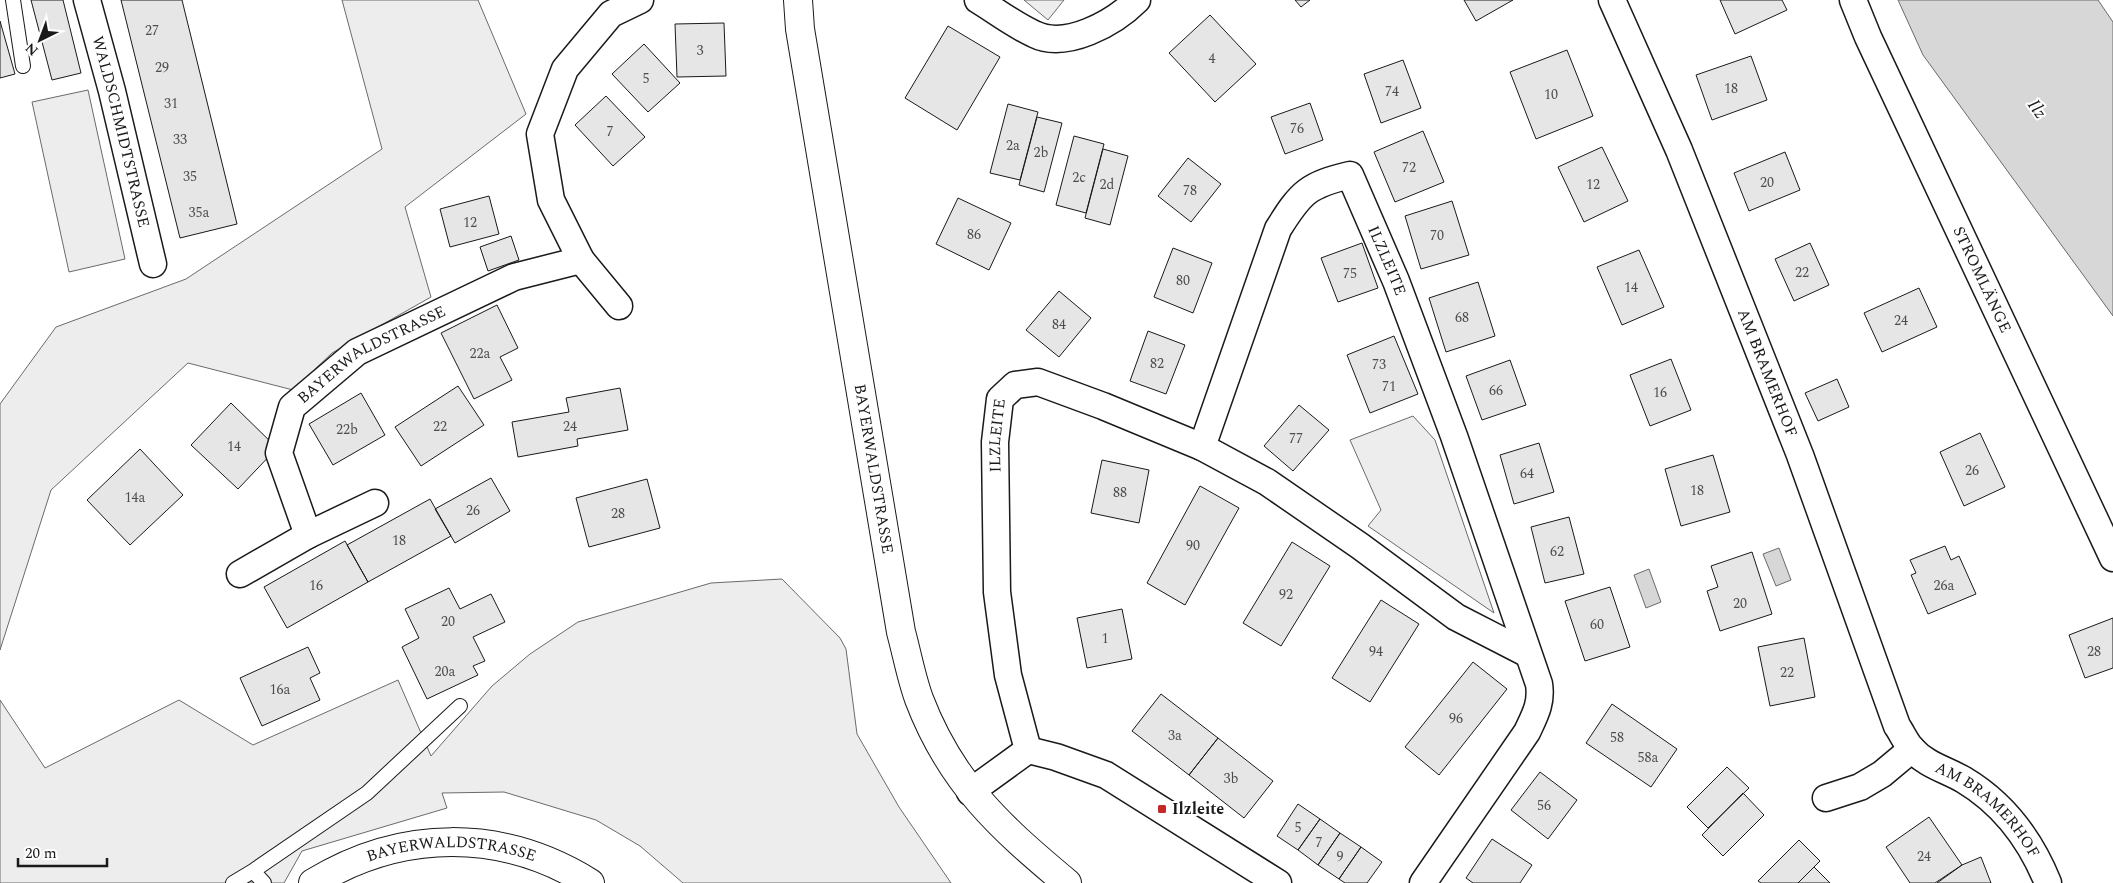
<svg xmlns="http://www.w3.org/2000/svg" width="2113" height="883" font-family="Spectral,serif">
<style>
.built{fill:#ededed;stroke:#6a6a6a}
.water{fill:#d7d7d7;stroke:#6a6a6a}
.building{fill:#e6e6e6;stroke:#1a1a1a}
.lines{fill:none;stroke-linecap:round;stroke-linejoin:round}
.service-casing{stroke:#1a1a1a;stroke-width:16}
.minor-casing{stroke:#1a1a1a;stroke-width:29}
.primary-casing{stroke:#1a1a1a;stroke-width:30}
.service{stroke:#fff;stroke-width:14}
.minor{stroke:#fff;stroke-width:26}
.primary{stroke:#fff;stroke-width:28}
.poi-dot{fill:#c62828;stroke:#fff;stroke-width:2}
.labels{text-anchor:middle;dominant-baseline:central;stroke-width:4;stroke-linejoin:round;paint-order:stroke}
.number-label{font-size:14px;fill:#4d4d4d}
.street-label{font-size:16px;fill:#1a1a1a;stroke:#fff}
.poi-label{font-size:16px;font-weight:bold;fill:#1a1a1a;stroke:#fff;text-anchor:start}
.water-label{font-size:18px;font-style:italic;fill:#1a1a1a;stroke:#fff}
</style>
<rect width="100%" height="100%" fill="#fff"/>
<path class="built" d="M 342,0 L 478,0 L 526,114 L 405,207 L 431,297 L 332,353 L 293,390 L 188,363 L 51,490 L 0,650 L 0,404 L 56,327 L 186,279 L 382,149 Z
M 1024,0 L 1064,0 L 1048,20 Z
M 88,90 L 125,259 L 69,272 L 32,102 Z
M 1413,416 L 1435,440 L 1494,613 L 1368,526 L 1381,510 L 1350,440 Z
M 782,579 L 840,638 L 846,649 L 857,734 L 899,807 L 951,883 L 683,883 L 640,846 L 596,820 L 504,792 L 442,793 L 447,808 L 302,851 L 284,883 L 0,883 L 0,700 L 45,768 L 179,700 L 253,745 L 398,680 L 431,756 L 492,686 L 530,654 L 578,622 L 711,583 Z"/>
<path class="water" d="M 1898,0 L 2098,0 L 2113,22 L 2113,316 L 1923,55 Z
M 1779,548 L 1791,580 L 1776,586 L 1763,554 Z
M 1649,569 L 1661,602 L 1646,608 L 1634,575 Z"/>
<path class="building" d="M 31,0 L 63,0 L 81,73 L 52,80 Z
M 121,0 L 182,0 L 237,224 L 180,238 Z
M 1295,0 L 1310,0 L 1301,7 Z
M 1464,0 L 1513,0 L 1476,21 Z
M 1720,0 L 1782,0 L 1787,10 L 1735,34 Z
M 1210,15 L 1256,64 L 1215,102 L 1169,53 Z
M 0,21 L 15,74 L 0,78 Z
M 724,23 L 726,76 L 677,77 L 675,24 Z
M 948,26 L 1000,57 L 957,130 L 905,98 Z
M 644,44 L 680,83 L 648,112 L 612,74 Z
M 1567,50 L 1593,116 L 1536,139 L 1510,72 Z
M 1751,56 L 1767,100 L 1712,120 L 1696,75 Z
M 1403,60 L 1421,108 L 1381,123 L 1364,74 Z
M 606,96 L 645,137 L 613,166 L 575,125 Z
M 1310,103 L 1323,140 L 1285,154 L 1271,117 Z
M 1008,104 L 1038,112 L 1020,180 L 990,173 Z
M 1037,117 L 1062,123 L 1044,192 L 1019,185 Z
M 1423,131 L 1444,182 L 1395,202 L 1374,152 Z
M 1074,136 L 1104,144 L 1086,213 L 1056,205 Z
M 1602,147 L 1628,201 L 1584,222 L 1558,167 Z
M 1103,149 L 1128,156 L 1110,225 L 1085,218 Z
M 1785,152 L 1800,190 L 1749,211 L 1734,173 Z
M 1188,158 L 1221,184 L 1191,222 L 1158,196 Z
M 489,196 L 499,234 L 450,247 L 440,209 Z
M 958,198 L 1011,223 L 989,270 L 936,244 Z
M 1452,201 L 1469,255 L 1421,269 L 1405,216 Z
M 511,236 L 519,260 L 488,271 L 480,247 Z
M 1362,243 L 1378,288 L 1338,302 L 1321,258 Z
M 1810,243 L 1829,285 L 1794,301 L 1775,259 Z
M 1173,248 L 1212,263 L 1193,313 L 1154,297 Z
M 1639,250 L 1664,307 L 1622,325 L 1597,267 Z
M 1478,282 L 1495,336 L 1446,352 L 1429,298 Z
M 1919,288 L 1937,327 L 1882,352 L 1864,313 Z
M 1059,291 L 1091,318 L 1059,357 L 1026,330 Z
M 497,305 L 518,348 L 500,357 L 512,380 L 474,399 L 441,333 Z
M 1148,331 L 1185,345 L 1166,394 L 1130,381 Z
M 1394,336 L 1418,394 L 1370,413 L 1347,355 Z
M 1671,359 L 1691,410 L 1650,426 L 1630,375 Z
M 1510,360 L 1526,405 L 1482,420 L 1466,376 Z
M 1837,379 L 1849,407 L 1818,421 L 1805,393 Z
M 458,386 L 484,425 L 421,466 L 395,427 Z
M 620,388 L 628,430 L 577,439 L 578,446 L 518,457 L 512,422 L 569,412 L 566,398 Z
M 361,393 L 385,435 L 333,465 L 309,424 Z
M 231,403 L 277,448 L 238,489 L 191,445 Z
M 1299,405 L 1329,430 L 1293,471 L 1264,446 Z
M 1980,433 L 2005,487 L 1964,506 L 1940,452 Z
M 1539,443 L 1554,492 L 1514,504 L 1500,455 Z
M 140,449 L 183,495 L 130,545 L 87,500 Z
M 1713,455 L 1730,512 L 1681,526 L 1665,469 Z
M 1102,460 L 1149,470 L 1139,523 L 1091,513 Z
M 491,478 L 510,511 L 455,543 L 435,509 Z
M 647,479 L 660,528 L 589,547 L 576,498 Z
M 1200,486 L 1239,508 L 1185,605 L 1147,583 Z
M 430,499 L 451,536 L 368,582 L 347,545 Z
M 1569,517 L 1584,574 L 1545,583 L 1531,527 Z
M 345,541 L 368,582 L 287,628 L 264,587 Z
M 1292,542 L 1330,566 L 1281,646 L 1243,623 Z
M 1945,546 L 1951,560 L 1959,556 L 1976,594 L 1928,614 L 1911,575 L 1916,573 L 1910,560 Z
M 1752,552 L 1772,614 L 1720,631 L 1707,591 L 1718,587 L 1711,566 Z
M 1610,587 L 1630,647 L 1585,661 L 1565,601 Z
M 449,588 L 460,609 L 491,594 L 505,622 L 473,637 L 485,661 L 473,666 L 478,675 L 427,699 L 402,647 L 419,638 L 405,609 Z
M 1381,600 L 1419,624 L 1370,702 L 1332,678 Z
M 1122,609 L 1132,659 L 1087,668 L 1077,618 Z
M 2113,618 L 2113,668 L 2085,678 L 2069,635 Z
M 1804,638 L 1815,697 L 1770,706 L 1758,647 Z
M 308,647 L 320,673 L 310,678 L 320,700 L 262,726 L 240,678 Z
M 1473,662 L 1507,689 L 1439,775 L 1405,747 Z
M 1161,694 L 1218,738 L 1189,775 L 1132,731 Z
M 1612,704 L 1677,749 L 1651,787 L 1586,743 Z
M 1218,738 L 1273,781 L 1244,818 L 1189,775 Z
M 1727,767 L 1749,788 L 1708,828 L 1687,807 Z
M 1540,772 L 1577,800 L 1548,839 L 1511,810 Z
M 1743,793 L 1764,815 L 1723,856 L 1702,835 Z
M 1298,804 L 1320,819 L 1298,850 L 1277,836 Z
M 1929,817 L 1962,865 L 1935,883 L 1910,883 L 1886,847 Z
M 1320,819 L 1340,833 L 1318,865 L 1298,850 Z
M 1340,833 L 1361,847 L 1339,879 L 1318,865 Z
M 1492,839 L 1532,865 L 1520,883 L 1473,883 L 1466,878 Z
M 1799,840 L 1820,861 L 1798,883 L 1761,883 L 1758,881 Z
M 1361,847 L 1382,862 L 1367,883 L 1345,883 L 1339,879 Z
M 1981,857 L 1991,883 L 1937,883 L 1962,865 Z
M 1814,867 L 1830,883 L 1798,883 Z"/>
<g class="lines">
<g class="service-casing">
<path id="service" d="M 13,0 L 23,66
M 253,871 L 367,793 L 460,706
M 233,883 L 253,871 L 264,883"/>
</g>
<g class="minor-casing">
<g id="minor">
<path id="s1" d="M 87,0 L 112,91 L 153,264"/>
<path d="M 978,0 C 996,11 1014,25 1034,34 C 1066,50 1114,23 1137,0"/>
<path id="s2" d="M 1612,0 L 1679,150 L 1800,455 L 1897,726 C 1902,733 1906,743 1912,749 C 1926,765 1947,770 1964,780 C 2004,804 2031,841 2048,883"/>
<path id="s3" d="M 1853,0 L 1868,37 L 2113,558"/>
<path d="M 619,306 L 581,260 L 551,200 L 540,134 L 565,69 L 611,14 L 640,0"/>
<path id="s4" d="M 1202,447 L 1278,229 C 1301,192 1308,185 1350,175 L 1396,281 L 1454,436 L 1539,684 C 1542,703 1535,715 1527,732 L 1423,883"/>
<path id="s5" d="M 308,535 L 279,453 L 292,407 L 357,352 L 514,277 L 581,260"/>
<path d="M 240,574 L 308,535 L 375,503"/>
<path id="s6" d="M 1028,750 L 1008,675 L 997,592 L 995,442 L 1000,399 L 1015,385 L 1038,382 L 1103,406 L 1202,447 L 1267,482 L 1360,546 L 1456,617 L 1528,654"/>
<path d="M 970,792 L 1028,750 L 1056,757 L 1106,775 L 1278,883"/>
<path d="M 1826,798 L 1860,787 L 1882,774 L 1912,749"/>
</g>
</g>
<g class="primary-casing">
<g id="primary">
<path id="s7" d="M 798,0 L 800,29 L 901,632 C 907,654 911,677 919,699 C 951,783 1000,827 1067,883"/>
<path id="s8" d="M 313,883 C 401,829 502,828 590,883"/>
</g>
</g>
<use href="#service" class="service"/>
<use href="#minor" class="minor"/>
<use href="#primary" class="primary"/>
</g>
<rect class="poi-dot" x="1157" y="804" width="10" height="10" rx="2.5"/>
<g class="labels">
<g class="number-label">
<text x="152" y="30">27</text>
<text x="700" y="50">3</text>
<text x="1212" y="58">4</text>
<text x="162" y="67">29</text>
<text x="646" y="78">5</text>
<text x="1731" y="88">18</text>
<text x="1392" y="91">74</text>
<text x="1551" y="94">10</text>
<text x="171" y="103">31</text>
<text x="1297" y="128">76</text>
<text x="610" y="131">7</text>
<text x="180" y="139">33</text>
<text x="1013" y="145">2a</text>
<text x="1041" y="152">2b</text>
<text x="1409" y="167">72</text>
<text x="190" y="176">35</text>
<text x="1079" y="177">2c</text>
<text x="1767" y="182">20</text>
<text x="1107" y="184">2d</text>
<text x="1593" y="184">12</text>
<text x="1190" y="190">78</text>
<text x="199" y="212">35a</text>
<text x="470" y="222">12</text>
<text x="974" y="234">86</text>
<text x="1437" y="235">70</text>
<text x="1802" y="272">22</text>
<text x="1350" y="273">75</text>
<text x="1183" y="280">80</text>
<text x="1631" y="287">14</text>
<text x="1462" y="317">68</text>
<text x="1901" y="320">24</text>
<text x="1059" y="324">84</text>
<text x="480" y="353">22a</text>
<text x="1157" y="363">82</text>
<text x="1379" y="364">73</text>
<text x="1389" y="386">71</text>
<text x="1496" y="390">66</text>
<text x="1660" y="392">16</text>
<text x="440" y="426">22</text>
<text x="570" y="426">24</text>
<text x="347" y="429">22b</text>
<text x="1296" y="438">77</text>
<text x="234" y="446">14</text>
<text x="1972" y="470">26</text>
<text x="1527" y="473">64</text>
<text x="1697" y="490">18</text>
<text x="1120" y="492">88</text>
<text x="135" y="497">14a</text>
<text x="473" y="510">26</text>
<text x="618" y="513">28</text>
<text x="399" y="540">18</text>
<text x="1193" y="545">90</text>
<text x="1557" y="551">62</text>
<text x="316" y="585">16</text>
<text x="1944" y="585">26a</text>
<text x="1286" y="594">92</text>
<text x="1740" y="603">20</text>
<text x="448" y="621">20</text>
<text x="1597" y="624">60</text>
<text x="1105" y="638">1</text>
<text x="1376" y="651">94</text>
<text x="2094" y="651">28</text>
<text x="445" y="671">20a</text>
<text x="1787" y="672">22</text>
<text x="280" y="689">16a</text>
<text x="1456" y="718">96</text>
<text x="1175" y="735">3a</text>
<text x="1617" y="737">58</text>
<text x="1648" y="757">58a</text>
<text x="1231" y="778">3b</text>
<text x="1544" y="805">56</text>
<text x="1298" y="827">5</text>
<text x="1319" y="842">7</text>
<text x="1340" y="856">9</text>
<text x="1924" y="856">24</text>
</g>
<g class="street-label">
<text stroke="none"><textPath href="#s1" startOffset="136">WALDSCHMIDTSTRASSE</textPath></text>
<text stroke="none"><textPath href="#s4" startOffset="418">ILZLEITE</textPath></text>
<text stroke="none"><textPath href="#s3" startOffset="308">STROMLÄNGE</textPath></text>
<text stroke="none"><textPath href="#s5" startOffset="231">BAYERWALDSTRASSE</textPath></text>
<text stroke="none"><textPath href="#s2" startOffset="404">AM BRAMERHOF</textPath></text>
<text stroke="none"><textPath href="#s6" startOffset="318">ILZLEITE</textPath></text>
<text stroke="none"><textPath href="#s7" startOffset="475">BAYERWALDSTRASSE</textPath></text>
<text stroke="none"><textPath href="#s2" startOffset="906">AM BRAMERHOF</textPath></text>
<text stroke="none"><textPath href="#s8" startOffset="146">BAYERWALDSTRASSE</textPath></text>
</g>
<g class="poi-label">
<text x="1172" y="809">Ilzleite</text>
</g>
<g class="water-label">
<text transform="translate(2037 109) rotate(55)">Ilz</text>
</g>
</g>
<g transform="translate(40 40) rotate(222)" stroke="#ffffff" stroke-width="4" paint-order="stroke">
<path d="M0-4L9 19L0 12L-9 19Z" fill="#1a1a1a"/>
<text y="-8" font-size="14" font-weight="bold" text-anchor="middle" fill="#1a1a1a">N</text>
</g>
<path d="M18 858v8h89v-8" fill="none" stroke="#1a1a1a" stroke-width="2.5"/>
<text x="25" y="858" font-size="15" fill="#1a1a1a" stroke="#ffffff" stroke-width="4" paint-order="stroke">20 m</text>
</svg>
